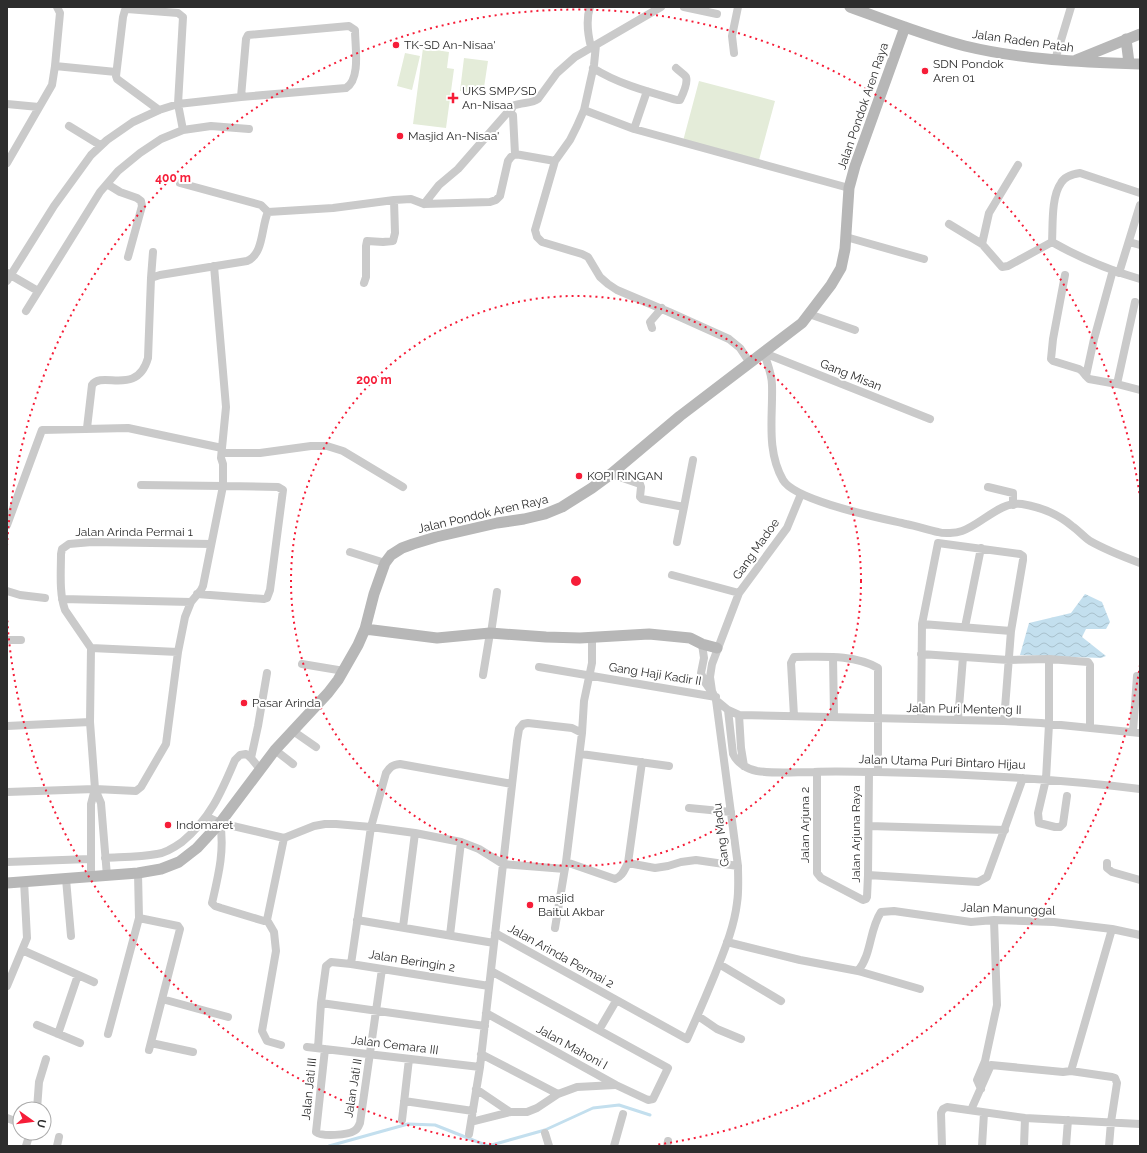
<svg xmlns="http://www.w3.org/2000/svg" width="1147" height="1153" font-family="Raleway,sans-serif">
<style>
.green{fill:#e4ecd9}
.water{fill:url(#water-waves)}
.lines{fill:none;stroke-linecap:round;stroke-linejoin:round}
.stream{stroke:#c3dfee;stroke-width:3}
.street{stroke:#cacaca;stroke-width:8}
.secondary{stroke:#b7b7b7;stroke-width:11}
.ring{fill:none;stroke:#f61d38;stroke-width:2;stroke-dasharray:2 4}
.poi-dot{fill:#f61d38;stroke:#fff;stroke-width:1.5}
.labels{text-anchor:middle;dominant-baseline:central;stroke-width:4;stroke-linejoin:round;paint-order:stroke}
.street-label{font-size:12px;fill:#2d2d2d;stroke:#fff}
.poi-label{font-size:12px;fill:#2d2d2d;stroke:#fff;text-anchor:start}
.centre{fill:#f61d38;stroke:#fff;stroke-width:2}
.ring-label{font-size:12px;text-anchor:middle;font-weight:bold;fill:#f61d38;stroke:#fff;stroke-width:4;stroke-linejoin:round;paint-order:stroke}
</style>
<defs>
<pattern id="water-waves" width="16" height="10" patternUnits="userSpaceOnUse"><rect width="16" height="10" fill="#c3dfee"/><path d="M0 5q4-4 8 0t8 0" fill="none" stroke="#a8c0cc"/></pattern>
</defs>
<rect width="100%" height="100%" fill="#fff"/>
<path class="green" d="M 423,48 L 449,52 L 447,68 L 454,69 L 446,128 L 413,124 Z
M 405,53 L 420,56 L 412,90 L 397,86 Z
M 464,58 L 488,61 L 483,94 L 460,91 Z
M 699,81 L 775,101 L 759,160 L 683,141 Z"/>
<path class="water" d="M 1085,594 L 1102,602 L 1110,622 L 1106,629 L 1086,629 L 1082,637 L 1106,656 L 1101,658 L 1020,655 L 1029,623 L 1071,613 Z"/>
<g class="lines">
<path class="stream" d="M 329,1146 L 408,1124 L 435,1125 L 488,1146 L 545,1130 L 593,1108 L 619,1105 L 650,1115"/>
<path class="street" d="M 590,7 C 586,19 588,35 591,47
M 684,7 L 717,14
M 596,45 L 594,65 L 584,110 L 577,126 L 570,140 L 555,161 L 535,230 L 537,237 L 542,242 L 582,254 L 588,257 L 600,277 L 608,284 L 617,290 L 669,312 L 729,339 L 740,348 L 750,363
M 734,53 L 732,36 L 738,7
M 1055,60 L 1071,7
M 55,66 L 116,72
M 593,68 C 618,84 649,92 677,100 L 680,100 C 683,94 688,83 686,77 C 684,74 679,71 676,68
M 7,104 L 39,107
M 159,110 L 117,79 L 116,76 L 123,17 L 125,10 L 127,9 L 178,13 L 183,17 L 178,104 L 183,130
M 584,110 L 634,129 L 849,188
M 510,113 L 513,106 C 521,102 532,104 538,99 L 557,73 L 575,57 L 661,7
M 69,126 L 100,145
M 634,129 L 647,91
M 7,163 L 52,85 L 55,66 L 60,13 L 57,7
M 180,183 L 261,205 L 268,212
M 107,184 L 120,192 L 137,198 L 141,201 L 142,206 L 128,257
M 424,204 L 439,185 L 458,169 L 507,113 L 510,113 L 513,115 L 515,154
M 949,224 L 982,244 L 1002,267 L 1008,266 L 1052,242
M 846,237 L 924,259
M 1052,242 C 1053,225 1051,197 1061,183 C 1064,177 1074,174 1080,173 L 1140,193
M 1052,242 C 1080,258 1109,270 1140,279
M 1129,242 L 1140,245
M 982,244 L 989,213 L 1018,165
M 1113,270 L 1094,339 L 1086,376 L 1089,379 L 1117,384 L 1140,390
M 7,273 L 38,291
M 1119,273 L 1140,205
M 1065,275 L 1053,339 L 1051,359 L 1053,361 L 1079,369 L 1082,371 L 1086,376
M 151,278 L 153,252
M 7,281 L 54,206 L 91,155 L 107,140 L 133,122 L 159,110 L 178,104 L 241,97 L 346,88 C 361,79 355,46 355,30 L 349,26 L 248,35 L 246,39 L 241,97
M 364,283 L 366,277 L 366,246 L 367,241 L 383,242 L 393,241 L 395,233 L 394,200
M 26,311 L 100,192 L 118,171 L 140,153 L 161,139 L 183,130 L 211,126 L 249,129
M 809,314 L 855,330
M 652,328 L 650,322 L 662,308
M 764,353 C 767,363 772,374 772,385 C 773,417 766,450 783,480 C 795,501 881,518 906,524 C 917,526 928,530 938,532 C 944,534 956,533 962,531 C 982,524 1000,501 1022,504 C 1040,507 1058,514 1072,526 C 1078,530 1084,537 1090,541 C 1106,550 1124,557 1140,563
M 764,353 L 930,419
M 1117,384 L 1135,302
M 87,428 L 92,385 C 102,370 137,397 148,358 L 151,278 L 160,275 L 247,261 C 264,254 261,227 268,212 L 333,208 L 394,200 L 411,199 L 424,204 L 490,202 L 496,200 L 500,196 L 508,161 L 511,157 L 515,154 L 555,161
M 222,453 L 260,453 L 311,446 L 327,446 L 343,451 L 403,487
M 611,474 L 640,484 L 641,487 L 640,497 L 642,499 L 684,507 L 693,460
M 141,485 L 223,486 L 278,487 L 283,490 L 270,590 L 267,598 L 264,599 L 197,594
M 988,487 L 1013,493 L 1013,505
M 7,525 L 42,430 L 128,428 L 222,448
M 677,542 L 684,507
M 350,552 L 385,563
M 672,575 L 739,593
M 7,591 L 20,595 L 45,598
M 62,599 L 191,602
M 922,624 L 1011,631
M 965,627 L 981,548
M 491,633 L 497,592
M 7,640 L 21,640
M 702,644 L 704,658 L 701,673 L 704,681 L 711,691
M 91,648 L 178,652
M 921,654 L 1008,660 L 1049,659 L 1088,662 L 1090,665 L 1090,728
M 833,657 L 834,716
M 1049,659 L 1049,724 L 1046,779 L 1038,813 L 1039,823 L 1055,827 L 1060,827 L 1063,824 L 1067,796
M 302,664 L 344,671
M 539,667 L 716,697
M 483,675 L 490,633
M 716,700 L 728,710 L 739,715 L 1004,721 L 1041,723 L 1140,733
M 728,710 L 733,754 C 737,763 747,769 757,771 C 776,774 795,772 814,772 C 835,771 857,772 878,772 C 965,774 1053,778 1140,789
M 739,715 L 741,748 L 744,766
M 794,716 L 791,663 L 794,657 C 822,657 853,654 878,668 L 878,772
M 921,719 L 922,624 L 938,543 L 1020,554 L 1023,556 L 1023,560 L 1011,631 L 1004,721
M 958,720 L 963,657
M 7,726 L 90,722
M 293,731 L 316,747
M 1133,732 L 1137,676
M 582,733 L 584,701 L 592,663 L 592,637
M 275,750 L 293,764
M 581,754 L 669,766
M 251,758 L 258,726 L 267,673
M 817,772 L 817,873 L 821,878 L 863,900 L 866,899 L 867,897 L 868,875 L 869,772
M 7,792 L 95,789 L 136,791 L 141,787 L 166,744 L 178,652 L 185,617 L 191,602 L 201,590 L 203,586 L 223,486 L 223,464 L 221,458 L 226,407 L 214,266
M 689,808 L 731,812
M 207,817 L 220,823 L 284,838 L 314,826 L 325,824 L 336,824 L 371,827 L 415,833 L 461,842 L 479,849 L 503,864 L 565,869
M 220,823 C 225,850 218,877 212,903 L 215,906 L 221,908 L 264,921 L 267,920
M 869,826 L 1005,830
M 105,858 C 122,857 141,857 157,854 C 166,853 175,847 182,842 C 210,819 221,793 235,760 L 240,755 L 246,754 L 251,758 L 260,769
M 7,862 L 90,859
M 566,862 L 615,879 C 623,876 624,870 628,863 L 642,762
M 628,863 L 655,868 L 668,866 L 681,862 L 696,860 L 738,866
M 1107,863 L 1107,868 L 1112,872 L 1140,880
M 868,875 L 978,882 L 987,877 L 1023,778
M 107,876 L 101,803 L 95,789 L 90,722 L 91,648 L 65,610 C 59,593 61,572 61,554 L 62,549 L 69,544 L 92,542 L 211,544
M 91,877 L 91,804 L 95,789
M 66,879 L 71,936
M 139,918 L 178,926 L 180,929 L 149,1050
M 267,920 L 274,932 L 276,951 L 262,1031 L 267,1041 L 281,1045
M 267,920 L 284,838
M 357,920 L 494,943
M 403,927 L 415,833
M 495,933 L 687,1039 C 697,1017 706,996 715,974 C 724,951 734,928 737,903 C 739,891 738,878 738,866 L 716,700 L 712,691 L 710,677 L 712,664 L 739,593 L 787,528 L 801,494
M 450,935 L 461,842
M 727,942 L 800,960 L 858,971 L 920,989
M 22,950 L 94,982
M 351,964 L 371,827 L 386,773 C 390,767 392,765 400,764 L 512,784
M 719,964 L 781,1001
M 858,971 C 872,954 869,930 881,912 L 894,911 L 971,922 L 994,920 L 1054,922 L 1112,929 L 1140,935
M 7,986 L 27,938 L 24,881
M 162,999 L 228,1017
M 321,1003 L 485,1026
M 486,1013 L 616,1085 L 648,1100 L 653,1099 L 668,1068 L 491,971
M 698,1016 L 717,1029 L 741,1039
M 37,1025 L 80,1043
M 599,1030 L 616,1001
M 58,1034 L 78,975
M 108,1034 L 139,918 L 138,873
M 151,1043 L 193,1052
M 307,1047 L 480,1067
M 318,1048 L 321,1003 L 326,966 L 331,962 L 351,964 L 489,986
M 325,1049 L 316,1132 C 322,1137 348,1135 354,1131 C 358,1129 358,1127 360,1123 L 382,969
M 481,1054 L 558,1094
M 1071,1071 L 1112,929
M 476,1089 L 510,1112
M 981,1089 L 977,1080 L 985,1061 L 997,1005 L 994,920
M 404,1101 L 473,1111
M 37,1109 L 39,1082 L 46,1059
M 971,1110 L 991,1065 L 1063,1072 L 1071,1071 L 1112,1077 L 1115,1078 L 1117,1083 L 1111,1122 L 1109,1146
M 7,1118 L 20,1123
M 402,1120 L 409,1059
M 471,1122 L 510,1112 L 527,1112 L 537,1108 L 558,1094 L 577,1087 L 615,1085
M 545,1133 L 549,1146
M 469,1134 L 480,1067 L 517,741 L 519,729 L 523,724 L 528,723 L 572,728 L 582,733 L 566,862 L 555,928
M 26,1146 L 30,1133
M 57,1146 L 59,1137
M 614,1146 L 623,1114
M 667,1146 L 668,1141
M 942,1146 L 941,1113 L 943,1109 L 947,1107 L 1025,1118 L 1140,1124
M 982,1146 L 984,1113
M 1024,1146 L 1025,1118
M 1066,1146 L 1068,1120"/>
<path class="secondary" d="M 850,7 C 888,21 926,36 965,46 C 1023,60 1081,62 1140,64
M 1126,39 L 1129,63
M 1076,60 L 1140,34
M 365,629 L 437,638 L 490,633 L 546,637 L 580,638 L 649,634 L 690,638 L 702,644 L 717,648
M 7,883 L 138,873 L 161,869 L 179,862 L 197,848 L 220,823 L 275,750 L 328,693 L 338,680 L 358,645 L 365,629 L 374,594 L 385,563 L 391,555 L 402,548 L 413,544 L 436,537 L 497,523 L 524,519 L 545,514 L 562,507 L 592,488 L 611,474 L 680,416 L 802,323 L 831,285 L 841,268 L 845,249 L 849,188 L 855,166 L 905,27"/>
</g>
<g class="ring">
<circle cx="576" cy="581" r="285"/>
<path d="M1140 665A570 570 0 0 1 655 1145M497 1145A570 570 0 0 1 7 616M7 546A570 570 0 0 1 1140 497"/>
</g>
<g class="poi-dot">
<circle cx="396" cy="45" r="4"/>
<circle cx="925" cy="71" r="4"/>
<path d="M451 92h4v4h4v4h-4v4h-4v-4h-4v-4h4z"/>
<circle cx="400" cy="136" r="4"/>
<circle cx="579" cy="476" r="4"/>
<circle cx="244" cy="703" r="4"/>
<circle cx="168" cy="825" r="4"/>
<circle cx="530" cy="905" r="4"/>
</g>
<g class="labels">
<g class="street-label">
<text transform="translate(1023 41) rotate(8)">Jalan Raden Patah</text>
<text transform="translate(863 106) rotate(-71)">Jalan Pondok Aren Raya</text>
<text transform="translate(851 375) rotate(22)">Gang Misan</text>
<text transform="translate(483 514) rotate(-13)">Jalan Pondok Aren Raya</text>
<text x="134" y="532">Jalan Arinda Permai 1</text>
<text transform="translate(756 549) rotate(-55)">Gang Madoe</text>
<text transform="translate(655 674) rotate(9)">Gang Haji Kadir II</text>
<text transform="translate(964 709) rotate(1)">Jalan Puri Menteng II</text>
<text transform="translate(942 762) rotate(2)">Jalan Utama Puri Bintaro Hijau</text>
<text transform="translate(805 825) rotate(-90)">Jalan Arjuna 2</text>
<text transform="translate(856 834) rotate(-90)">Jalan Arjuna Raya</text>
<text transform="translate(721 835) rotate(-97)">Gang Madu</text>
<text transform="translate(1008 909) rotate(2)">Jalan Manunggal</text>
<text transform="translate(561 956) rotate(29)">Jalan Arinda Permai 2</text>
<text transform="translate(412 961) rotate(9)">Jalan Beringin 2</text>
<text transform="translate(395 1045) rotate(7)">Jalan Cemara III</text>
<text transform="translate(572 1047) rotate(29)">Jalan Mahoni I</text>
<text transform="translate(353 1088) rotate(-81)">Jalan Jati II</text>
<text transform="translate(309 1089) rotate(-84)">Jalan Jati III</text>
</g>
<g class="poi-label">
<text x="404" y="45">TK-SD An-Nisaa'</text>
<text x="933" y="64">SDN Pondok<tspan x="933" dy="14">Aren 01</tspan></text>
<text x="462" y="91">UKS SMP/SD<tspan x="462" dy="14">An-Nisaa</tspan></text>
<text x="408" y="136">Masjid An-Nisaa'</text>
<text x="587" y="476">KOPI RINGAN</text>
<text x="252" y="703">Pasar Arinda</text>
<text x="176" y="825">Indomaret</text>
<text x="538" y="898">masjid<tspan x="538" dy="14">Baitul Akbar</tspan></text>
</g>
</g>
<circle cx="576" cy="581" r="6" class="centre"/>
<g class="ring-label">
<text x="173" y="182">400 m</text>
<text x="374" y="384">200 m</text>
</g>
<rect width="1147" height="1153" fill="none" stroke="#2d2d2d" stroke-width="16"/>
<g transform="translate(32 1121) rotate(104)"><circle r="19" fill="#ffffff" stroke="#ababab"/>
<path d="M0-3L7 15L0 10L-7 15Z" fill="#f61d38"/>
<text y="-6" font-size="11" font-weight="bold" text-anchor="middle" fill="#2d2d2d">U</text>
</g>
</svg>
